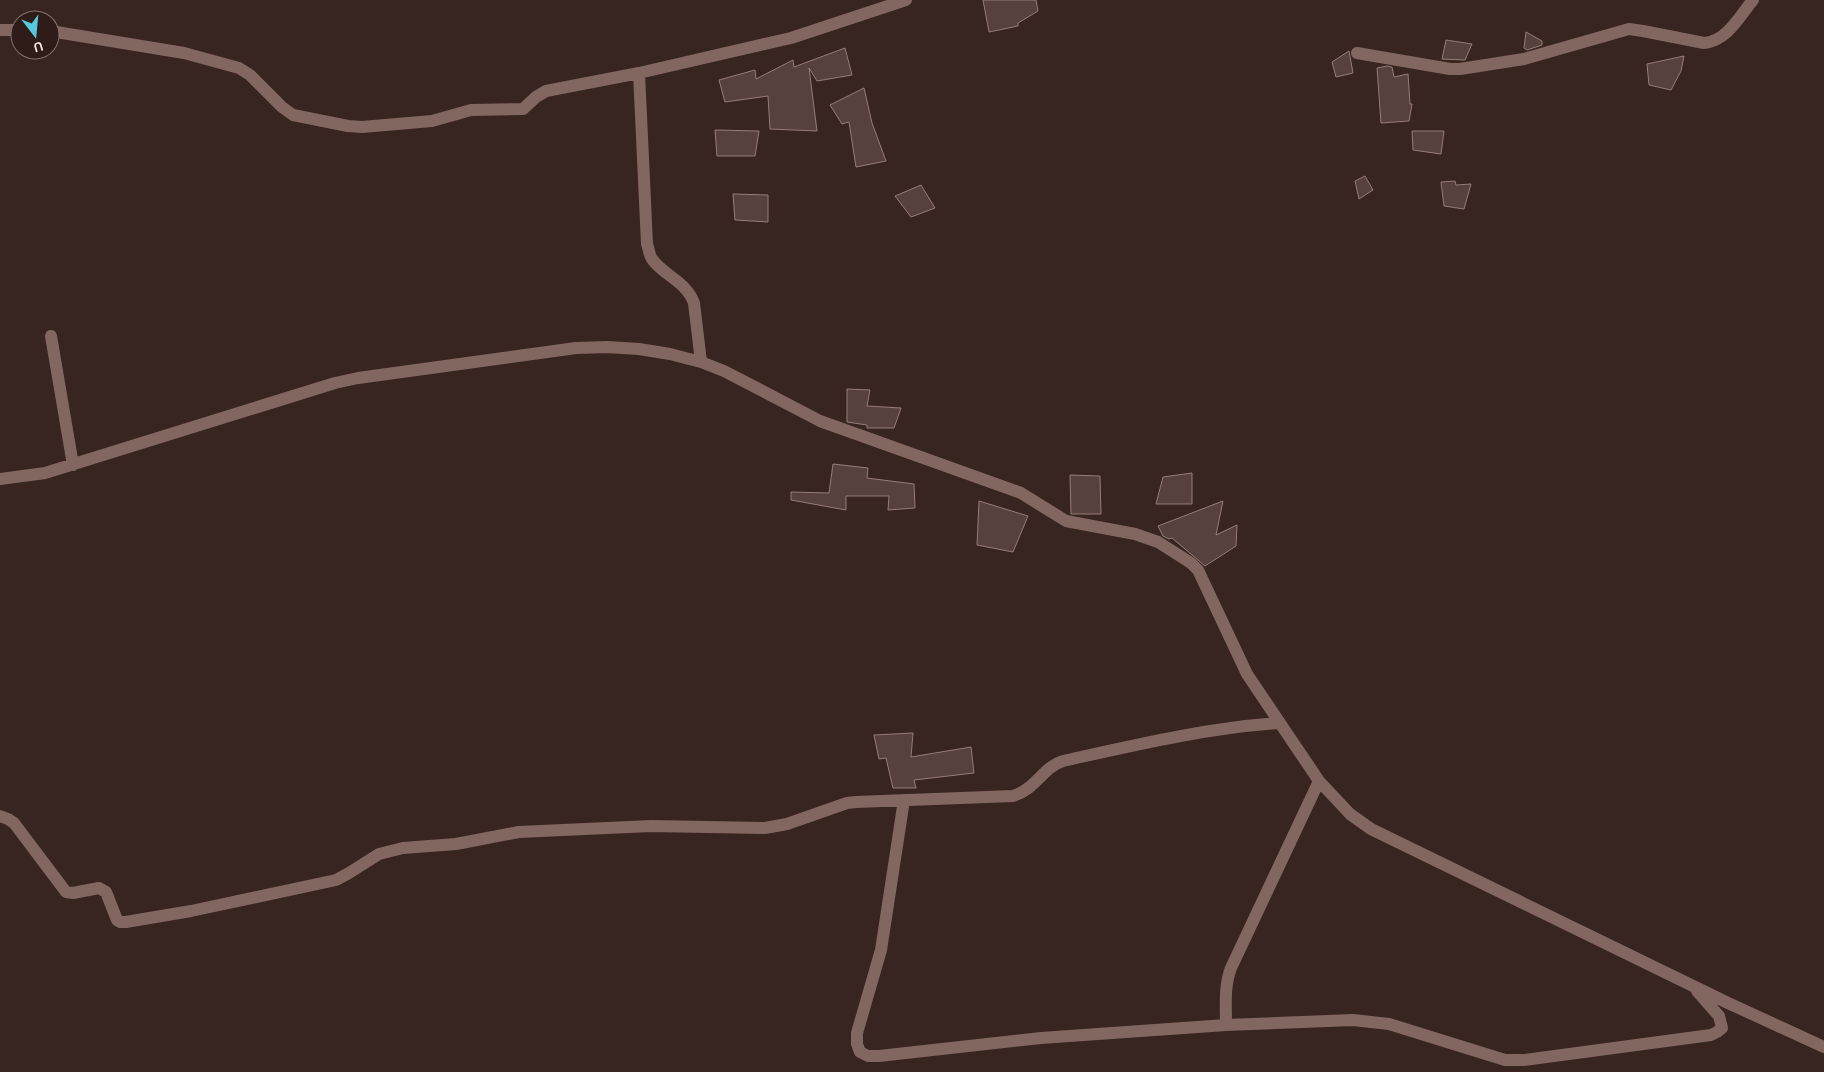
<svg xmlns="http://www.w3.org/2000/svg" width="1824" height="1072" font-family="Karla,sans-serif">
<style>
.building{fill:#57413c;stroke:#967d77}
.lines{fill:none;stroke-linecap:round;stroke-linejoin:round}
.street{stroke:#826760;stroke-width:12}
</style>
<rect width="100%" height="100%" fill="#392520"/>
<path class="building" d="M 983,0 L 1036,0 L 1038,11 L 1018,23 L 1018,26 L 989,32 Z
M 1526,32 L 1542,41 L 1542,45 L 1527,50 L 1524,48 Z
M 1446,40 L 1472,44 L 1465,60 L 1442,59 Z
M 845,48 L 852,75 L 817,81 L 809,68 L 817,131 L 770,129 L 768,96 L 725,102 L 719,80 L 755,70 L 756,79 L 793,60 L 794,67 Z
M 1349,51 L 1353,73 L 1336,77 L 1332,62 Z
M 1684,56 L 1681,71 L 1671,90 L 1649,85 L 1647,64 Z
M 1387,66 L 1392,67 L 1394,77 L 1408,74 L 1410,104 L 1412,104 L 1409,121 L 1381,123 L 1377,68 Z
M 864,88 L 872,123 L 886,161 L 856,167 L 849,122 L 842,124 L 830,105 Z
M 715,130 L 759,131 L 755,156 L 717,156 Z
M 1412,131 L 1444,131 L 1441,154 L 1413,150 Z
M 1365,176 L 1373,190 L 1359,199 L 1355,181 Z
M 1455,181 L 1456,185 L 1471,184 L 1464,209 L 1444,206 L 1441,182 Z
M 921,185 L 935,208 L 911,217 L 895,196 Z
M 733,194 L 768,195 L 768,222 L 735,220 Z
M 847,389 L 870,390 L 867,406 L 901,408 L 894,428 L 867,428 L 867,425 L 847,422 Z
M 833,464 L 868,468 L 867,478 L 914,484 L 915,508 L 888,510 L 889,496 L 846,496 L 846,510 L 791,500 L 791,492 L 829,493 Z
M 1192,473 L 1192,504 L 1156,504 L 1163,477 Z
M 1070,475 L 1100,476 L 1101,514 L 1071,514 Z
M 979,501 L 1028,516 L 1013,552 L 977,545 Z
M 1223,501 L 1216,535 L 1237,525 L 1236,546 L 1205,566 L 1172,538 L 1169,539 L 1163,536 L 1158,526 Z
M 913,733 L 911,757 L 971,747 L 974,773 L 914,780 L 916,788 L 893,788 L 886,758 L 879,759 L 874,735 Z"/>
<g class="lines">
<path class="street" d="M 0,30 L 20,30
M 50,31 L 184,53 L 239,68 L 250,75 L 282,107 L 293,115 L 348,126 L 362,127 L 432,121 L 471,110 L 523,109 L 536,97 L 546,91 L 639,73 L 791,38 L 906,0
M 1357,53 L 1450,69 L 1460,69 L 1524,59 L 1629,29 L 1643,31 L 1704,43 C 1727,41 1739,17 1753,0
M 639,73 L 647,244 C 649,249 649,255 652,259 C 664,276 686,281 694,303 L 701,362
M 51,336 L 73,465
M 0,479 L 45,473 L 335,383 L 358,378 L 576,348 L 607,347 L 639,349 L 670,354 L 701,362 L 724,371 L 820,421 L 1021,493 L 1066,521 L 1135,534 L 1158,542 L 1191,563 L 1198,570 L 1247,674 L 1319,781 L 1350,814 L 1371,829 L 1728,1003 L 1824,1047
M 904,800 L 881,950 L 857,1033 L 857,1044 L 860,1052 L 868,1056 L 879,1056 L 1041,1038 L 1226,1025 L 1353,1020 L 1389,1024 L 1505,1060 L 1524,1060 L 1711,1035 L 1717,1032 L 1722,1028 L 1719,1016 L 1697,991
M 0,816 L 8,819 L 14,823 L 66,892 L 73,893 L 99,888 L 106,892 L 117,920 L 120,922 L 126,922 L 191,911 L 336,880 L 349,873 L 379,854 L 403,848 L 456,844 L 519,832 L 651,826 L 765,828 L 787,824 L 847,803 L 856,802 L 1013,796 C 1036,789 1043,767 1063,761 C 1135,745 1206,728 1280,723
M 1226,1025 C 1226,1006 1224,986 1231,968 L 1319,781"/>
</g>
<g transform="translate(35 35) rotate(164)"><circle r="24" fill="#2f1b17" stroke="#816f6b"/>
<path d="M0-4L9 19L0 12L-9 19Z" fill="#56c9e0"/>
<text y="-8" font-size="14" font-weight="bold" text-anchor="middle" fill="#fbece9">U</text>
</g>
</svg>
